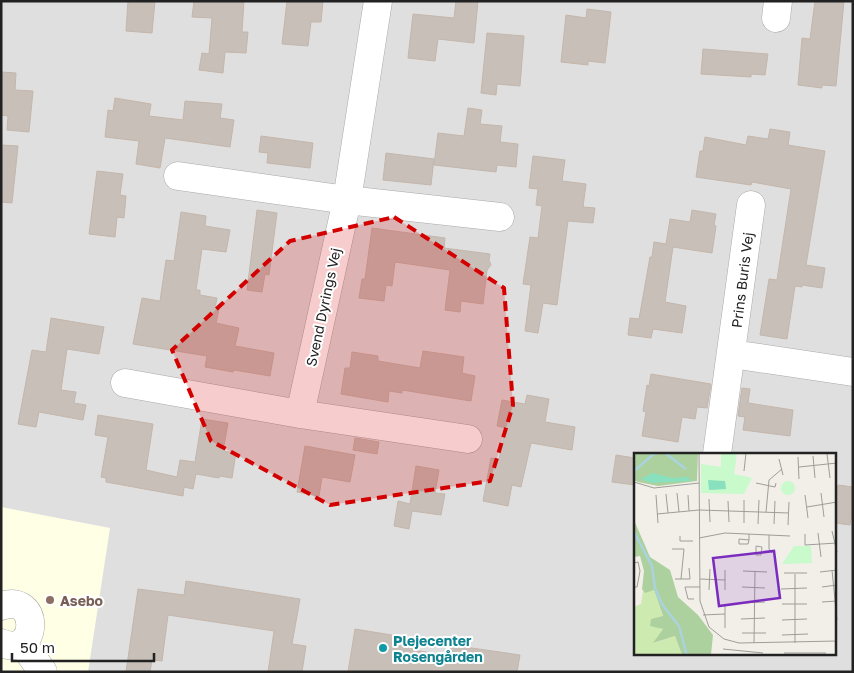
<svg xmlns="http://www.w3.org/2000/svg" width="854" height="673" font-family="'Golos Text',sans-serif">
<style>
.residential{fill:#e0dfdf;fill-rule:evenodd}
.education{fill:#ffffe5}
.building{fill:#c7bfb8;stroke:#c4b6ab}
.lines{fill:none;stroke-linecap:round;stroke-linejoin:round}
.minor-casing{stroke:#a9a9a9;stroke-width:29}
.minor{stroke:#fff;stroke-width:28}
.marked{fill:#d40000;fill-opacity:0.2;stroke:#d40000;stroke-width:4;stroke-dasharray:10 6;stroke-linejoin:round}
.education-dot{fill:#8d6e63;stroke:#fff;stroke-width:2}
.culture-dot{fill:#0f9aa8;stroke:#fff;stroke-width:2}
.labels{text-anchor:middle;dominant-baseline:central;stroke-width:4;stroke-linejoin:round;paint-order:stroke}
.street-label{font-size:14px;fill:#222;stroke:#fff}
.education-label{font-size:14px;font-weight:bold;fill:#785e54;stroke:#fff;text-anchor:start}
.culture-label{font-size:14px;font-weight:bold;fill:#0d838f;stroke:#fff;text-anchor:start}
.inset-river{fill:none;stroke:#aad3df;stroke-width:2.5}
.inset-road{fill:none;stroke:#9f9d99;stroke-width:1}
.view{fill:#7b2cbf;fill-opacity:0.15;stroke:#7b2cbf;stroke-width:2.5}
.inset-edge{fill:none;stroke:#222;stroke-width:2.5}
</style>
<rect width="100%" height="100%" fill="#f2efe9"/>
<path class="residential" d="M 1,1 L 853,1 L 853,672 L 1,672 ZM 635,454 L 835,454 L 835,654 L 635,654 Z"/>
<path class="education" d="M 1,507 L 110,528 L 88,672 L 1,672 Z"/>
<path class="building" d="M 128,1 L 155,1 L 152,33 L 126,31 Z
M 194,1 L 244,1 L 242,32 L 248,32 L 246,53 L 225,52 L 223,73 L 199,70 L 202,53 L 209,54 L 212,18 L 192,17 Z
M 287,1 L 323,1 L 321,22 L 311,22 L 308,46 L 282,44 Z
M 456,1 L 478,1 L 474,43 L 438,39 L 435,61 L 408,58 L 413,14 L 454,18 Z
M 815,1 L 844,1 L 836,86 L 822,85 L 822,88 L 798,85 L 802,38 L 810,39 Z
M 587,9 L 611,12 L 605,63 L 588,61 L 588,65 L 561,62 L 566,15 L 586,18 Z
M 487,33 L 524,36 L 520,86 L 497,84 L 496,95 L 481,93 Z
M 703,49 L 768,54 L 765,75 L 751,74 L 751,77 L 701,74 Z
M 1,72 L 16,73 L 15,90 L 33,91 L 29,132 L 7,130 L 8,116 L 1,115 Z
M 115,98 L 151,104 L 149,116 L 183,120 L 185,101 L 222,104 L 220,118 L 234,120 L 230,147 L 165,138 L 160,168 L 136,164 L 139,141 L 105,137 L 108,110 L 113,111 Z
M 468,108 L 482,110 L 480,124 L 502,126 L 500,142 L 518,144 L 516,167 L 497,165 L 496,172 L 434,165 L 438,133 L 464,136 Z
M 770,129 L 790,132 L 788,145 L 825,151 L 806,265 L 825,268 L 822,288 L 802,285 L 802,287 L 795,286 L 787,339 L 760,335 L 769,279 L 777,280 L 791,189 L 752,182 L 751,185 L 696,177 L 700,151 L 703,151 L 705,137 L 746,145 L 748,136 L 768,139 Z
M 261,136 L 313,143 L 310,168 L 267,163 L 268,153 L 259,152 Z
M 1,145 L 18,146 L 12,203 L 1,202 Z
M 386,153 L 434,159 L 431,185 L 383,180 Z
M 533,156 L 565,160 L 562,181 L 586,184 L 583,207 L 595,208 L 593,223 L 568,221 L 557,305 L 543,303 L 538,333 L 525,331 L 531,285 L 523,284 L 530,237 L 538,238 L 542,206 L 536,205 L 538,189 L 529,188 Z
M 97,171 L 123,174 L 120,195 L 126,196 L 124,218 L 117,217 L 115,237 L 89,234 Z
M 257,210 L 277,213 L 269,275 L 265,274 L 262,292 L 247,290 Z
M 692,210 L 716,214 L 714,225 L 716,226 L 712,253 L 673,247 L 665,302 L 686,306 L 682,333 L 653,329 L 651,338 L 628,335 L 630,318 L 639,319 L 650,257 L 652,257 L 654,242 L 666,244 L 670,219 L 690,222 Z
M 181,212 L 206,216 L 205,226 L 230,230 L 226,252 L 202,249 L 196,290 L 200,290 L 200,295 L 217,298 L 215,308 L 219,309 L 216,323 L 239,328 L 235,346 L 274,353 L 270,376 L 234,370 L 233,372 L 205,367 L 207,356 L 133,344 L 142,298 L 160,301 L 166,260 L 174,261 Z
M 372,228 L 445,238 L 444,248 L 490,254 L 489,260 L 491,265 L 487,270 L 483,304 L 461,301 L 460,312 L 445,310 L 450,270 L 395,262 L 392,286 L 386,285 L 384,301 L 359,298 L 362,279 L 365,279 Z
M 51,318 L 104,327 L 99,354 L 67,349 L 61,390 L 76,392 L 74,403 L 86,405 L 83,420 L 39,412 L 36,427 L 18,424 L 32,350 L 46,352 Z
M 423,351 L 464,357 L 462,373 L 475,376 L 471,401 L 402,390 L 402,393 L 389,391 L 388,402 L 341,394 L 345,368 L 350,368 L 352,352 L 378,356 L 378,361 L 420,368 Z
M 651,374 L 711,384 L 707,408 L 697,407 L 695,419 L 682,417 L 678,442 L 642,436 L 646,412 L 643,411 L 647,385 L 649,386 Z
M 742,388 L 750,389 L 748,403 L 793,410 L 790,436 L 743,430 L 745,417 L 738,416 Z
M 527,395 L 549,399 L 545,422 L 575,427 L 572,450 L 531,443 L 521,487 L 512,485 L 508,506 L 483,501 L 491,458 L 499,459 L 506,428 L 497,426 L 502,400 L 525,404 Z
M 98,415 L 153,424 L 146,470 L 177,477 L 180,460 L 195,462 L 202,419 L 228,423 L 223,451 L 236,453 L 232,478 L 220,476 L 219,478 L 196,474 L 193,489 L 184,487 L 183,496 L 106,482 L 106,478 L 101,477 L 108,437 L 95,435 Z
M 355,438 L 379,442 L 377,454 L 353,450 Z
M 305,446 L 355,455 L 350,482 L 322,477 L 319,496 L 297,492 Z
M 616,455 L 635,458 L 635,485 L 612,482 Z
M 416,466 L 439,470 L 435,493 L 445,494 L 441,515 L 412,511 L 409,529 L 394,526 L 398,501 L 410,504 Z
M 838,485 L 853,487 L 853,509 L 850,525 L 835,523 L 835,501 Z
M 186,581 L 300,599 L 292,644 L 306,646 L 302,672 L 268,672 L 274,631 L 168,615 L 162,661 L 152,660 L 150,672 L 126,672 L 138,589 L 184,595 Z
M 355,629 L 416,639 L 414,650 L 449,656 L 451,645 L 520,655 L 517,672 L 348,672 Z"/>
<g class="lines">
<g class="minor-casing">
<path id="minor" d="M 776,18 L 778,1
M 178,176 L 347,200 L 500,217
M 732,354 L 853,372
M 125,383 L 300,414 L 468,439
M 300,414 L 347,200 L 378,1
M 717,454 L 751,205
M 1,606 C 41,592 39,659 1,643
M 22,643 L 43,672"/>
</g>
<use href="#minor" class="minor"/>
</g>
<path class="marked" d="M 394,217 L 504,288 L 513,405 L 490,481 L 330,505 L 211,441 L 172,350 L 290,241 Z"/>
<circle class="education-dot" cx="50" cy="600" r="5"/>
<circle class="culture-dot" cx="383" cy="648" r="5"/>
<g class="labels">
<g class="street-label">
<text transform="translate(742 280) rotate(-83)">Prins Buris Vej</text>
<text transform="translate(323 307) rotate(-78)">Svend Dyrings Vej</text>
</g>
<g class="education-label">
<text x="60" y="600">Asebo</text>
</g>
<g class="culture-label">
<text x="393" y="640">Plejecenter<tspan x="393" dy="16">Rosengården</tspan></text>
</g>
</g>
<g transform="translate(634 453)">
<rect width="202" height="202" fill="#f2efe9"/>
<path d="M 20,137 L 29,164 L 23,174 L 29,176 L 20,190 L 41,183 L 48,202 L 0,203 L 0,154 L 7,151 L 9,138 Z" fill="#cdebb0"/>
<path d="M 0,0 L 64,0 L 63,28 L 24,33 L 4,29 L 0,27 ZM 0,67 L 16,104 L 36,117 L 44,144 L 64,162 L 79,182 L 77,202 L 48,202 L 41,183 L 19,190 L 29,176 L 16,173 L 17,166 L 29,163 L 20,137 L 11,140 L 8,136 L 10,118 L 6,103 L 0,104 Z" fill="#add19e"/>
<path d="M 87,0 L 103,0 L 100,21 L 118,25 L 110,41 L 67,40 L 67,11 L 87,14 ZM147 35a7 7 0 1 1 14 0a7 7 0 1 1-14 0ZM 160,93 L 177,93 L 178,110 L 148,111 Z" fill="#c8facc"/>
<path d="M 19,20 L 38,25 L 54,24 L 57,28 L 17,30 L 7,26 ZM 74,27 L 91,28 L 92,36 L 75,37 Z" fill="#88e0be"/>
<path class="inset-river" d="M 31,0 L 52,16M 0,18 L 21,0M 0,79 L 18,113 L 21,135 L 28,151 L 45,173 L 53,203"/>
<path class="inset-road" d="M 65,0 L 66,148 L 75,174 L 90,186 L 105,190 L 203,188M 193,1 L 196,25M 179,3 L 181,25M 164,4 L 165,26M 145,6 L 149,22M 165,14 L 203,10M 110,18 L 112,0M 0,29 L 20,35 L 65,30M 122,30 L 141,34 L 142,30M 43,40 L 45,59M 187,40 L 190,64M 32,41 L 34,60M 22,42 L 24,70M 54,42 L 55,58M 171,42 L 174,65M 75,46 L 76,69M 94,48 L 95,69M 173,54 L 203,49M 132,59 L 135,27 L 148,16M 23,61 L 65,57 L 155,60M 110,70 L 110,47M 124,71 L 125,47M 140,71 L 141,48M 154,72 L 155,49M 198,78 L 203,99M 184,80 L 187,104M 171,81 L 171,92 L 203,90M 135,82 L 135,96 L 138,100M 46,83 L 46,88 L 59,88M 65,85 L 91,80 L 156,83M 115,87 L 105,86 L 105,91 L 114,91 L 115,87 L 115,81M 122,93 L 128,94 L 127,102 L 122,102 ZM 38,96 L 50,96 L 47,126M 0,110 L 4,109 L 6,118 L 3,134 L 0,134M 198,117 L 203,167M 109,118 L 133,119M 186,119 L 203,117M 150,120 L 173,120M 161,121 L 161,190M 41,126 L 56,126 L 55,115M 66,126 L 91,127M 108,134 L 131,135M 188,134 L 203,132M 147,136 L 173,135M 75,137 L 76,116M 91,137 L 91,117M 60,146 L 54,146 L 51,134 L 66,134M 188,149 L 203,148M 107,150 L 131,149M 91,151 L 91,175M 148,151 L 173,151M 69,162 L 91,161M 107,166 L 131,165M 148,167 L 173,166M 108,180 L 132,180M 148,182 L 174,181M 120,190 L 121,119M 89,196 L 129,200M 150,200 L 192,200"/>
<path class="view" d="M 140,98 L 146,145 L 85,153 L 79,105 Z"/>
<rect width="202" height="202" class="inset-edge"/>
</g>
<rect width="854" height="673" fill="none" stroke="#222222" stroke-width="5"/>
<path d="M12 653v8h142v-8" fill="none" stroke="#222222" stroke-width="2.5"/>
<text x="20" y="653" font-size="15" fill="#222222" stroke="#ffffff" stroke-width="4" paint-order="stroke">50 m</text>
</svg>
